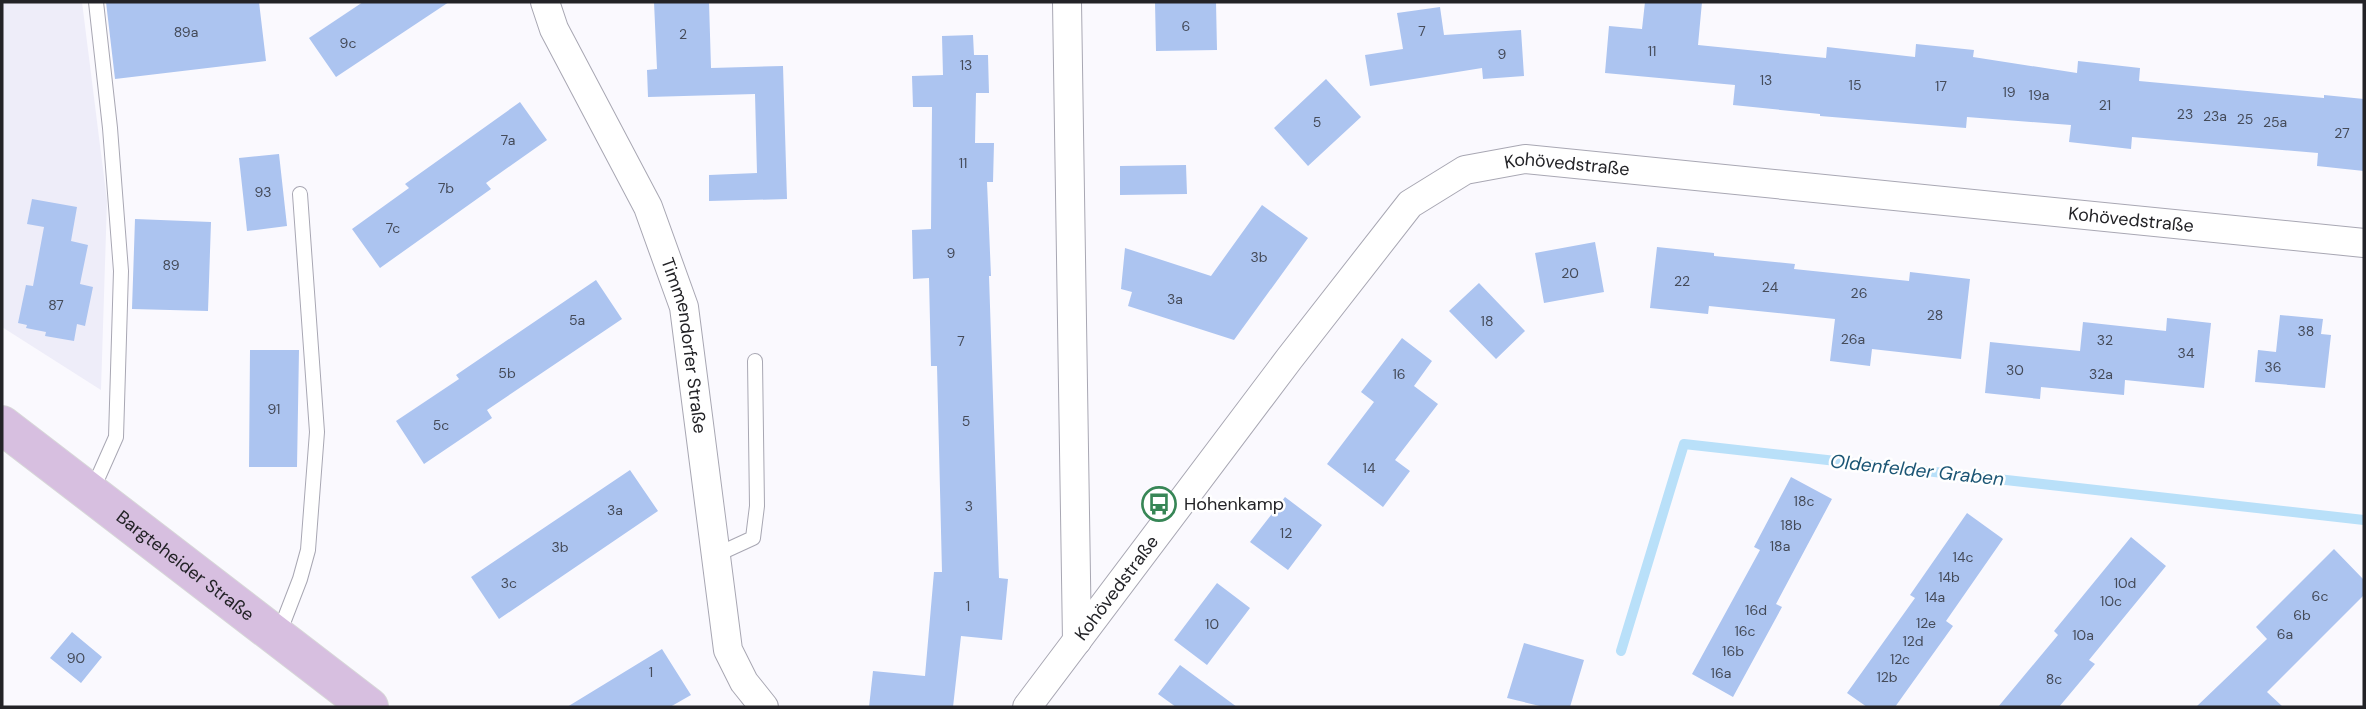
<svg xmlns="http://www.w3.org/2000/svg" width="2366" height="709" font-family="'DM Sans',sans-serif">
<style>
.built{fill:#eeedf9}
.lines{fill:none;stroke-linecap:round;stroke-linejoin:round}
.stream{stroke:#b9e0f9;stroke-width:10}
.building{fill:#acc4f0}
.service-casing{stroke:#a8a7b3;stroke-width:16}
.minor-casing{stroke:#a8a7b3;stroke-width:30}
.primary-casing{stroke:#d7d7d8;stroke-width:40}
.service{stroke:#fff;stroke-width:14}
.minor{stroke:#fff;stroke-width:28}
.primary{stroke:#d7bfe0;stroke-width:38}
.labels{text-anchor:middle;dominant-baseline:central;stroke-width:5;stroke-linejoin:round;paint-order:stroke}
.number-label{font-size:14px;fill:#454b59}
.street-label{font-size:18px;fill:#232327;stroke:#fff}
.poi-label{font-size:18px;fill:#232327;stroke:#fff;text-anchor:start}
.water-label{font-size:19px;font-style:italic;fill:#1c5675;stroke:#fff}
</style>
<rect width="100%" height="100%" fill="#faf9fe"/>
<path class="built" d="M 2,2 L 82,2 L 107,201 L 101,390 L 2,327 Z"/>
<g class="lines">
<path class="stream" d="M 1621,651 L 1684,444 L 2364,520"/>
</g>
<path class="building" d="M 106,2 L 259,2 L 266,61 L 115,79 Z
M 363,2 L 449,2 L 336,77 L 309,38 Z
M 654,2 L 709,2 L 711,68 L 783,66 L 787,199 L 709,201 L 709,175 L 757,173 L 755,94 L 648,97 L 647,70 L 657,69 Z
M 1155,2 L 1216,2 L 1217,50 L 1156,51 Z
M 1645,2 L 1702,2 L 1698,45 L 1826,58 L 1827,47 L 1915,57 L 1916,44 L 1974,50 L 1973,57 L 2077,73 L 2078,61 L 2140,68 L 2139,81 L 2324,98 L 2324,95 L 2364,99 L 2364,171 L 2317,166 L 2318,153 L 2132,137 L 2131,149 L 2069,142 L 2071,125 L 1967,117 L 1966,128 L 1820,116 L 1820,114 L 1733,105 L 1735,85 L 1605,73 L 1609,26 L 1642,29 Z
M 1440,7 L 1444,35 L 1521,30 L 1524,76 L 1483,79 L 1482,68 L 1370,86 L 1365,55 L 1403,49 L 1397,13 Z
M 973,35 L 974,55 L 988,55 L 989,93 L 976,93 L 975,143 L 994,143 L 993,182 L 987,182 L 991,276 L 989,276 L 999,578 L 1008,579 L 1002,640 L 961,636 L 953,707 L 869,707 L 873,671 L 925,676 L 934,572 L 942,572 L 937,366 L 931,366 L 929,278 L 913,279 L 912,230 L 931,229 L 932,107 L 913,107 L 912,76 L 943,75 L 942,36 Z
M 1326,79 L 1361,117 L 1308,166 L 1274,128 Z
M 520,102 L 547,140 L 486,183 L 491,189 L 380,268 L 352,229 L 409,188 L 405,184 Z
M 279,154 L 287,226 L 247,231 L 239,158 Z
M 1186,165 L 1187,194 L 1120,195 L 1120,166 Z
M 32,199 L 77,207 L 71,241 L 88,245 L 80,284 L 93,287 L 85,326 L 77,324 L 74,341 L 45,336 L 46,332 L 26,328 L 27,325 L 18,323 L 26,285 L 33,286 L 44,227 L 27,224 Z
M 1262,205 L 1308,238 L 1234,340 L 1128,306 L 1132,292 L 1121,289 L 1125,248 L 1211,276 Z
M 135,219 L 211,222 L 208,311 L 132,309 Z
M 1595,242 L 1604,292 L 1544,303 L 1535,253 Z
M 1657,247 L 1714,253 L 1714,256 L 1795,264 L 1794,269 L 1909,281 L 1910,272 L 1970,279 L 1961,359 L 1872,349 L 1870,366 L 1830,361 L 1835,319 L 1709,306 L 1708,314 L 1650,308 Z
M 596,280 L 622,319 L 487,410 L 492,418 L 424,464 L 396,421 L 459,379 L 456,375 Z
M 1479,283 L 1525,331 L 1496,359 L 1449,311 Z
M 2280,315 L 2323,319 L 2321,334 L 2331,335 L 2325,388 L 2255,382 L 2258,350 L 2276,352 Z
M 2167,318 L 2211,323 L 2204,388 L 2125,380 L 2124,395 L 2041,387 L 2040,399 L 1985,393 L 1990,342 L 2080,351 L 2083,322 L 2166,331 Z
M 1402,338 L 1432,361 L 1414,386 L 1438,404 L 1395,460 L 1410,471 L 1383,507 L 1327,464 L 1374,402 L 1361,392 Z
M 250,350 L 299,350 L 297,467 L 249,467 Z
M 630,470 L 658,511 L 499,619 L 471,577 Z
M 1791,477 L 1832,499 L 1776,604 L 1782,607 L 1733,697 L 1692,674 L 1760,550 L 1754,547 Z
M 1285,497 L 1322,525 L 1288,570 L 1250,542 Z
M 1967,513 L 2003,539 L 1946,621 L 1953,626 L 1895,707 L 1867,707 L 1847,693 L 1915,598 L 1910,595 Z
M 2131,537 L 2166,566 L 2089,660 L 2095,664 L 2059,707 L 1998,707 L 2058,635 L 2054,631 Z
M 2334,549 L 2364,580 L 2364,595 L 2267,692 L 2283,707 L 2196,707 L 2267,639 L 2256,627 Z
M 1217,583 L 1250,608 L 1207,665 L 1174,640 Z
M 72,632 L 102,657 L 81,683 L 50,658 Z
M 1524,643 L 1584,660 L 1570,707 L 1544,707 L 1507,698 Z
M 662,649 L 691,695 L 670,707 L 567,707 Z
M 1180,665 L 1237,707 L 1176,707 L 1158,694 Z"/>
<g class="lines">
<g class="service-casing">
<path id="service" d="M 92,491 L 116,437 L 121,271 L 110,128 L 96,2
M 716,555 L 753,538 L 757,506 L 755,361
M 278,636 L 300,579 L 308,550 L 317,432 L 300,194"/>
</g>
<g class="minor-casing">
<g id="minor">
<path id="s1" d="M 545,2 L 554,29 L 648,207 L 684,307 L 728,650 L 744,682 L 764,707"/>
<path d="M 1067,2 L 1077,641"/>
<path id="s2" d="M 1027,707 L 1289,359 L 1410,204 L 1465,170 L 1525,159 L 2364,243"/>
</g>
</g>
<g class="primary-casing">
<g id="primary">
<path id="s3" d="M 2,425 L 369,707"/>
</g>
</g>
<use href="#service" class="service"/>
<use href="#minor" class="minor"/>
<use href="#primary" class="primary"/>
</g>
<defs>
<g id="bus-ring" transform="scale(1.75)"><circle r="9.5" fill="#fff" stroke="#378656" stroke-width="1.5"/><path d="M-5-6H5V4H4V6H2V4H-2V6H-4V4H-5ZM-3.5-4V0h7V-4ZM-3.5 1.2v1.5H-2V1.2ZM2 1.2v1.5H3.5V1.2Z" fill="#378656"/></g>
</defs>
<g fill-rule="evenodd">
<use href="#bus-ring" x="1159" y="504"/>
</g>
<g class="labels">
<g class="number-label">
<text x="1186" y="26">6</text>
<text x="1422" y="31">7</text>
<text x="186" y="32">89a</text>
<text x="683" y="34">2</text>
<text x="348" y="43">9c</text>
<text x="1652" y="51">11</text>
<text x="1502" y="54">9</text>
<text x="966" y="65">13</text>
<text x="1766" y="80">13</text>
<text x="1855" y="85">15</text>
<text x="1941" y="86">17</text>
<text x="2009" y="92">19</text>
<text x="2039" y="95">19a</text>
<text x="2105" y="105">21</text>
<text x="2185" y="114">23</text>
<text x="2215" y="116">23a</text>
<text x="2245" y="119">25</text>
<text x="1317" y="122">5</text>
<text x="2275" y="122">25a</text>
<text x="2342" y="133">27</text>
<text x="508" y="140">7a</text>
<text x="963" y="163">11</text>
<text x="446" y="188">7b</text>
<text x="263" y="192">93</text>
<text x="393" y="228">7c</text>
<text x="951" y="253">9</text>
<text x="1259" y="257">3b</text>
<text x="171" y="265">89</text>
<text x="1570" y="273">20</text>
<text x="1682" y="281">22</text>
<text x="1770" y="287">24</text>
<text x="1859" y="293">26</text>
<text x="1175" y="299">3a</text>
<text x="56" y="305">87</text>
<text x="1935" y="315">28</text>
<text x="577" y="320">5a</text>
<text x="1487" y="321">18</text>
<text x="2306" y="331">38</text>
<text x="1853" y="339">26a</text>
<text x="2105" y="340">32</text>
<text x="961" y="341">7</text>
<text x="2186" y="353">34</text>
<text x="2273" y="367">36</text>
<text x="2015" y="370">30</text>
<text x="507" y="373">5b</text>
<text x="1399" y="374">16</text>
<text x="2101" y="374">32a</text>
<text x="274" y="409">91</text>
<text x="966" y="421">5</text>
<text x="441" y="425">5c</text>
<text x="1369" y="468">14</text>
<text x="1804" y="501">18c</text>
<text x="969" y="506">3</text>
<text x="615" y="510">3a</text>
<text x="1791" y="525">18b</text>
<text x="1286" y="533">12</text>
<text x="1780" y="546">18a</text>
<text x="560" y="547">3b</text>
<text x="1963" y="557">14c</text>
<text x="1949" y="577">14b</text>
<text x="509" y="583">3c</text>
<text x="2125" y="583">10d</text>
<text x="2320" y="596">6c</text>
<text x="1935" y="597">14a</text>
<text x="2111" y="601">10c</text>
<text x="968" y="606">1</text>
<text x="1756" y="610">16d</text>
<text x="2302" y="615">6b</text>
<text x="1926" y="623">12e</text>
<text x="1212" y="624">10</text>
<text x="1745" y="631">16c</text>
<text x="2285" y="634">6a</text>
<text x="2083" y="635">10a</text>
<text x="1913" y="641">12d</text>
<text x="1733" y="651">16b</text>
<text x="76" y="658">90</text>
<text x="1900" y="659">12c</text>
<text x="651" y="672">1</text>
<text x="1721" y="673">16a</text>
<text x="1887" y="677">12b</text>
<text x="2054" y="679">8c</text>
</g>
<g class="street-label">
<text stroke="none"><textPath href="#s2" startOffset="800">Kohövedstraße</textPath></text>
<text stroke="none"><textPath href="#s2" startOffset="1367">Kohövedstraße</textPath></text>
<text stroke="none"><textPath href="#s1" startOffset="374">Timmendorfer Straße</textPath></text>
<text stroke="none"><textPath href="#s3" startOffset="231">Bargteheider Straße</textPath></text>
<text stroke="none"><textPath href="#s2" startOffset="149">Kohövedstraße</textPath></text>
</g>
<g class="poi-label">
<text x="1184" y="504">Hohenkamp</text>
</g>
<g class="water-label">
<text transform="translate(1917 470) rotate(6)">Oldenfelder Graben</text>
</g>
</g>
<rect width="2366" height="709" fill="none" stroke="#232327" stroke-width="7"/>
</svg>
